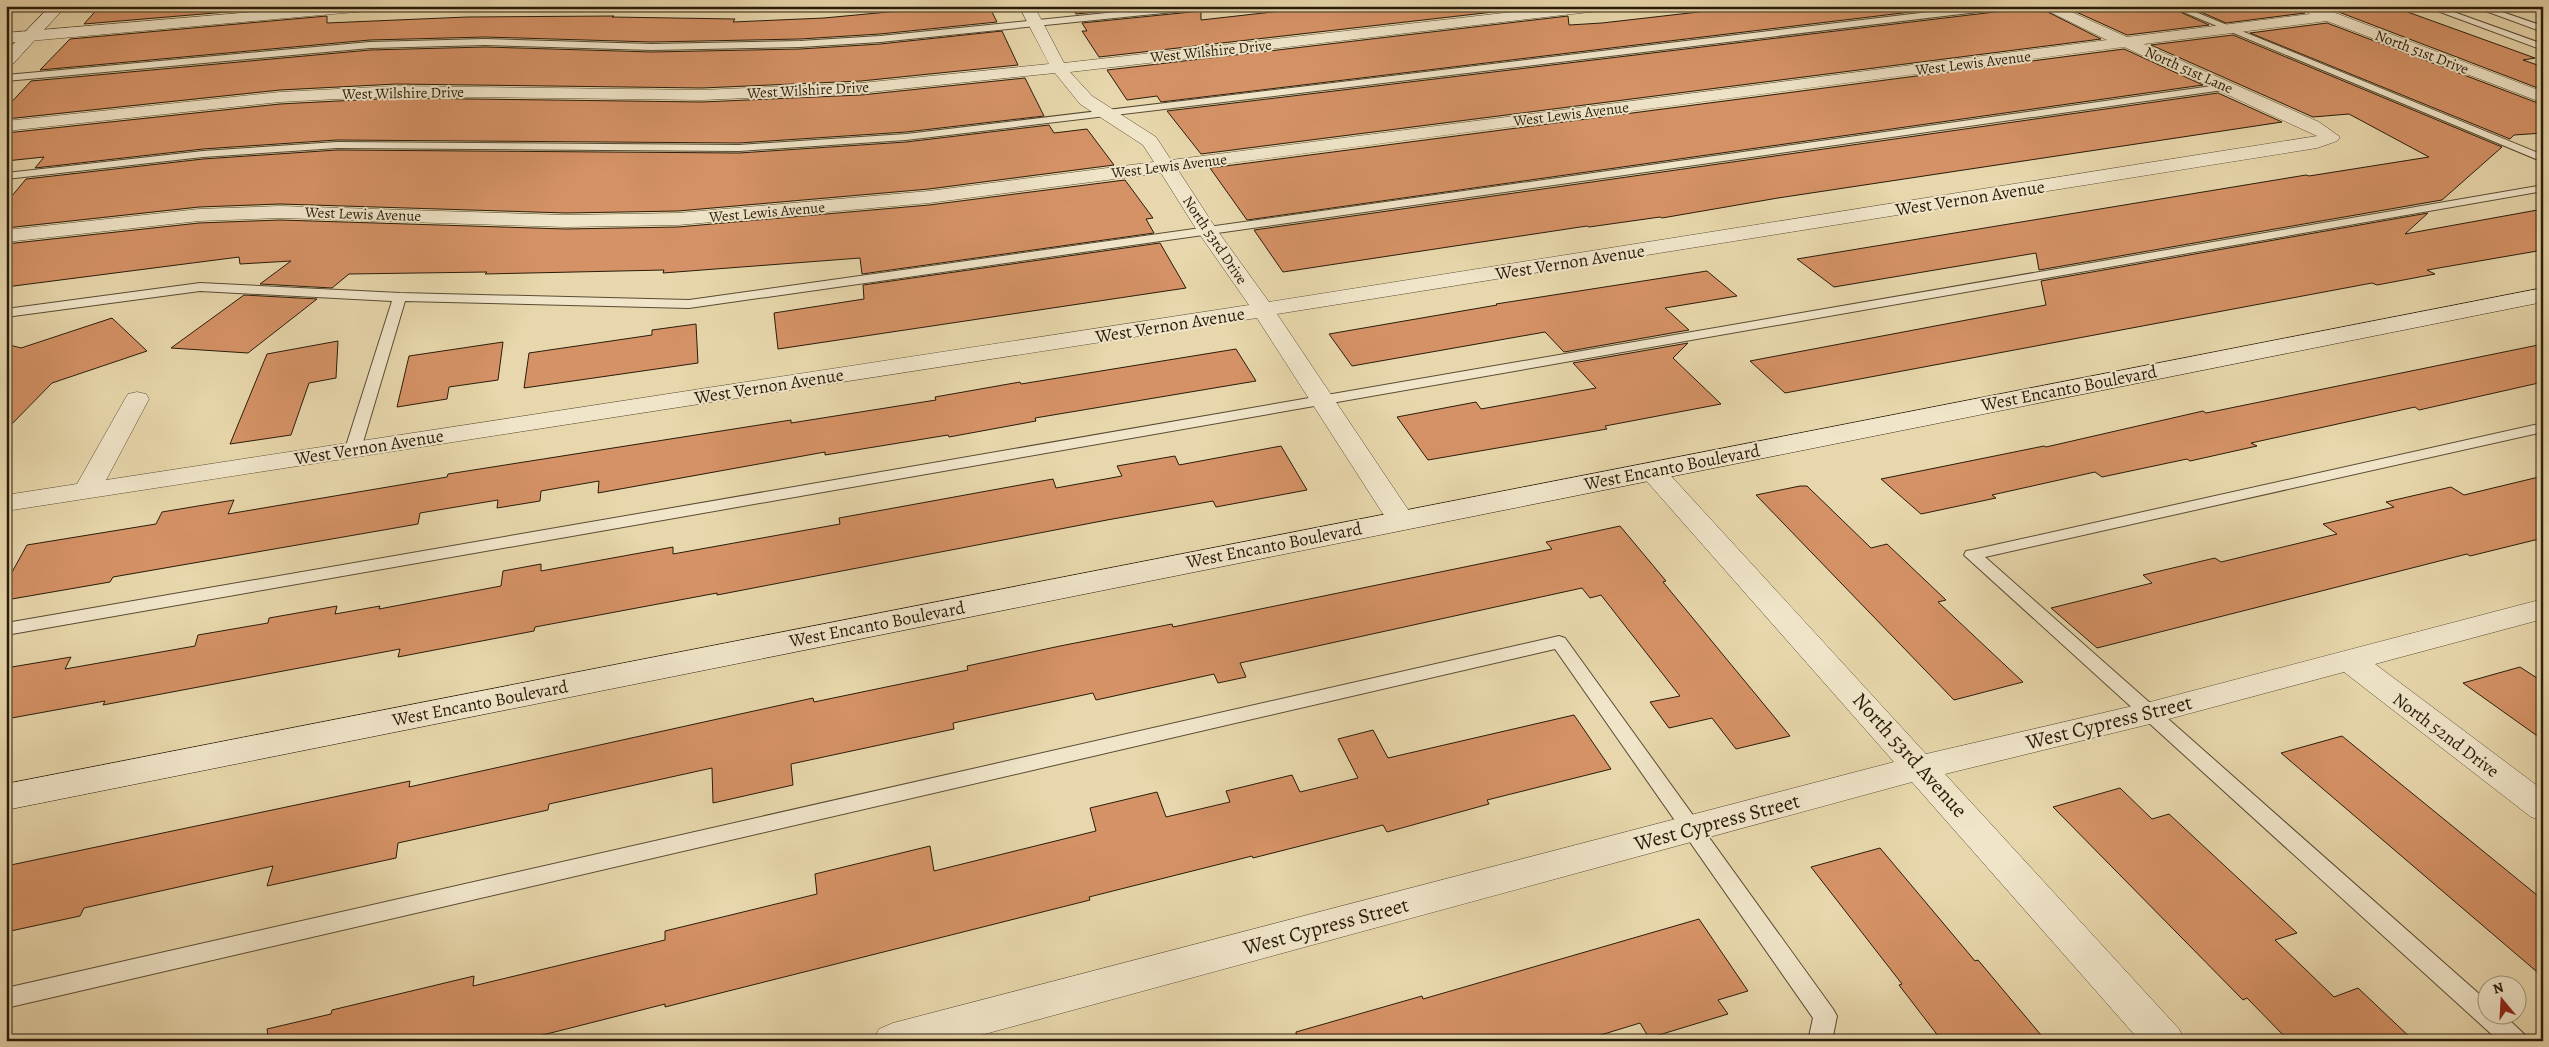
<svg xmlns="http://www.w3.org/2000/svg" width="2549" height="1047" font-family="Alegreya,serif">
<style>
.building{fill:#d59266;stroke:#291c0a}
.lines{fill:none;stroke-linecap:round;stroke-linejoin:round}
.lane-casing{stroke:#594b32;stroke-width:2}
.street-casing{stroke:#594b32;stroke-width:1}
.secondary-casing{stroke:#291c0a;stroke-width:1}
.lane{fill:#f0e5c9;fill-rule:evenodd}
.street{fill:#f0e5c9;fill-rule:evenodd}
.secondary{fill:#f0e5c9;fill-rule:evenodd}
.labels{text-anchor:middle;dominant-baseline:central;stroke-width:4;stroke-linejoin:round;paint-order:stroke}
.far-street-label{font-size:15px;fill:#291c0a;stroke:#f0e5c9}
.street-label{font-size:18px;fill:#291c0a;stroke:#f0e5c9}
.near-street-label{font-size:21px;fill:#291c0a;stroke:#f0e5c9}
</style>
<rect width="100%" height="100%" fill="#e8d7ac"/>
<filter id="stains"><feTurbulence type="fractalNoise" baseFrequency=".004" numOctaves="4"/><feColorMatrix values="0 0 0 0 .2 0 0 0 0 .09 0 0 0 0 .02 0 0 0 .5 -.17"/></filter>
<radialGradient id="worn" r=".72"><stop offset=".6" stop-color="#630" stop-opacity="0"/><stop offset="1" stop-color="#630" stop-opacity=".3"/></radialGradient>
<path class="building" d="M 100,6 L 298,6 L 84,24 Z
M 952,6 L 989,6 L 997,22 L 880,34 L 800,39 L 652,42 L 485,37 L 370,40 L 40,70 L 70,39 L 327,16 L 327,23 L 467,17 L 614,16 L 612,17 L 735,19 L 733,22 L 824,18 Z
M 1071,6 L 1154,6 L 1076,14 Z
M 1326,6 L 1546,6 L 1099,57 L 1082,31 L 1087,31 L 1082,23 L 1201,11 L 1201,20 Z
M 1751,6 L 1961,6 L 1161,102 L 1157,96 L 1127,100 L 1107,70 L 1568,16 L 1569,25 L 1602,23 Z
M 2009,6 L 2036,6 L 2101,39 L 1201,154 L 1167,111 L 2003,11 Z
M 2063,6 L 2167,6 L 2209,25 L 2127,35 Z
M 2187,6 L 2303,6 L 2302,10 L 2305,13 L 2226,23 Z
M 2323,6 L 2391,6 L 2535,58 L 2523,60 L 2543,67 L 2543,90 Z
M 2327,23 L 2543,105 L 2543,133 L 2514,135 L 2510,139 L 2250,33 Z
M 1002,31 L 1018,65 L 861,81 L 702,88 L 396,84 L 280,90 L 6,119 L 6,108 L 31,81 L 370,50 L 485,47 L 652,52 L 800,49 L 880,44 Z
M 2233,35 L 2502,147 L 2442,200 L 2039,270 L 2036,253 L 1834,287 L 1797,259 L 2306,175 L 2309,176 L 2429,157 L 2349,114 L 2313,117 L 2151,45 Z
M 2124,49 L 2203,85 L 1247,220 L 1210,168 Z
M 1025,78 L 1044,116 L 906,132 L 739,143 L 337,140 L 203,149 L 35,168 L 44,157 L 6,161 L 6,133 L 280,104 L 396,98 L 702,102 L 861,95 Z
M 2218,93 L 2282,122 L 1778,198 L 1662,218 L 1660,217 L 1589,227 L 1587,226 L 1283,272 L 1254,230 Z
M 1049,125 L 1054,133 L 1087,129 L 1114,165 L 929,189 L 678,211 L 566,213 L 280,204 L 199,207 L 6,228 L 6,203 L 26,179 L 203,159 L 337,150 L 739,153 L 906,142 Z
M 1125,180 L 1153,218 L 1146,219 L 1154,233 L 862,274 L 860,258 L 663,273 L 664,270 L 485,274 L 487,272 L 349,274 L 332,288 L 260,284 L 291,261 L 240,264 L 239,257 L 6,287 L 6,244 L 199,223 L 280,220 L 566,229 L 678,227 L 929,205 Z
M 2543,209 L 2543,250 L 2427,270 L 2435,274 L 2377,285 L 2372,283 L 1785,393 L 1750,361 L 2046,305 L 2041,281 L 2428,213 L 2405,234 Z
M 1160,243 L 1186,288 L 778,349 L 774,313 L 864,299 L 863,285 Z
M 1707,271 L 1737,296 L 1665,308 L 1689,330 L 1564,352 L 1545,332 L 1352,366 L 1329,334 L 1497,305 L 1496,304 Z
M 244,295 L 317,299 L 248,353 L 171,348 Z
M 112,318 L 147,351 L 52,383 L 6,430 L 6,344 L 21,348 Z
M 696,324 L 698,363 L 524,388 L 529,353 L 652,335 L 652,330 Z
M 338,341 L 336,378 L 309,383 L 291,435 L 230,444 L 267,354 Z
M 503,342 L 498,380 L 449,387 L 447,399 L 397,407 L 409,356 Z
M 1688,343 L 1673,358 L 1721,404 L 1605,426 L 1607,429 L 1428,460 L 1397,417 L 1476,402 L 1481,409 L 1596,388 L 1573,363 Z
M 2543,344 L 2543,382 L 2419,410 L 2415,407 L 2251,443 L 2257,446 L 2190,461 L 2187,459 L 2102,477 L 2095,472 L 1992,495 L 1996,498 L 1921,514 L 1881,479 L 2044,446 L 2046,447 L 2203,411 L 2206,413 Z
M 1236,349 L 1256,381 L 1035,418 L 1036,421 L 949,437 L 948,435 L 825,455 L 825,452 L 598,493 L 599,481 L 541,491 L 540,501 L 497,508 L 498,500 L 420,513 L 418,524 L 113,577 L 110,582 L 6,600 L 6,583 L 27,545 L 156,524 L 162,512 L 234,500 L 228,514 L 447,477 L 448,474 L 791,420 L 791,423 L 936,400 L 935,397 L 1020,382 L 1021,384 Z
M 1281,446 L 1307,490 L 1216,507 L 1213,501 L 1107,520 L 717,595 L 717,593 L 535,627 L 534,631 L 398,657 L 400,649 L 103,705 L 105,701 L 6,719 L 6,668 L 71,657 L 65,669 L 195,646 L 198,635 L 268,623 L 269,618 L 337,606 L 335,614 L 380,606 L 379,609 L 501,586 L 503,571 L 541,564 L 541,571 L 673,547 L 673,554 L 840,524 L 839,518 L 1053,479 L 1056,488 L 1122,476 L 1117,466 L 1175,456 L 1179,465 Z
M 2543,476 L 2543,538 L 2470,556 L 2467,554 L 2097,648 L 2051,608 L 2152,583 L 2143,575 L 2215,558 L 2221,562 L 2337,534 L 2323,524 L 2394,507 L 2386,502 L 2451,487 L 2464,495 Z
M 1800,486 L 1807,486 L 1871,548 L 1887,544 L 1946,600 L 1938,602 L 2023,682 L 1954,700 L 1756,495 Z
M 1620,526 L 1666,581 L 1663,582 L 1790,736 L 1736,749 L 1712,718 L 1669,728 L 1650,702 L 1680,696 L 1601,595 L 1590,598 L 1582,588 L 1240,663 L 1246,677 L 1218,683 L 1214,674 L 1096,700 L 1093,693 L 953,723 L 954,729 L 791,764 L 793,785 L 713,803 L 712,768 L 549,804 L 548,810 L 398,843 L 396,858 L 267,886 L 273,866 L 84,908 L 80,916 L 6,932 L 6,866 L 410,781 L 409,787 L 813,698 L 814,702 L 968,670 L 967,666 L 1060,646 L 1172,624 L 1173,627 L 1552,549 L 1546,542 Z
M 2520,667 L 2543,682 L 2543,740 L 2463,683 Z
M 1574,715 L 1611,769 L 1487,800 L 1489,804 L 1387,832 L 1383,825 L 1253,858 L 1252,856 L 1089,897 L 1090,900 L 665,1007 L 665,1004 L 519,1041 L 269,1041 L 267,1029 L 331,1014 L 332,1010 L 474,976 L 473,986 L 665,940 L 665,931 L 817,894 L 815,874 L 930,846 L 934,871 L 1096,831 L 1090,808 L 1157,792 L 1166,817 L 1230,802 L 1226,791 L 1292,775 L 1300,792 L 1358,778 L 1338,739 L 1373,730 L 1388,758 Z
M 2342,736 L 2543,900 L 2543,977 L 2281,753 Z
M 2120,788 L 2152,819 L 2169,814 L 2297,933 L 2275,940 L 2334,997 L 2358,988 L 2414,1041 L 2289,1041 L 2247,998 L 2243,1000 L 2053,807 Z
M 1880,848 L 1975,961 L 1978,960 L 2046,1041 L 1942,1041 L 1899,985 L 1902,984 L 1811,867 Z
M 1699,919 L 1748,991 L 1718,1000 L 1728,1014 L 1649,1038 L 1640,1023 L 1581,1041 L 1297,1041 L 1296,1032 L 1422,996 L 1423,999 Z"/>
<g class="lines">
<g class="lane-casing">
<path id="lane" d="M 1175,6 L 1207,6 L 1203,9 L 880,42 L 800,47 L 652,50 L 485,45 L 370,48 L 6,81 L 6,75 L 370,42 L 485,39 L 652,44 L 800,41 L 880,36 Z
M 1979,6 L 2007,6 L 2003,9 L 906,140 L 739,151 L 337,148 L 203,157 L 6,179 L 6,173 L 203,151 L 337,142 L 739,145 L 906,134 Z
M 2169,6 L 2181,6 L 2543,155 L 2543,162 Z
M 2424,6 L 2437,6 L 2543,44 L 2543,50 Z
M 2472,6 L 2485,6 L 2543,26 L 2543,32 Z
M 2226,84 L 2230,85 L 2230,89 L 689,308 L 405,301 L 361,449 L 353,454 L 345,449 L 392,301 L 200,291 L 6,317 L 6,309 L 200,283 L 400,293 L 689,300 Z
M 2543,185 L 2543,191 L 6,635 L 6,623 Z
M 2543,423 L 2543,432 L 1985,557 L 2486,1000 L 2486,1014 L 2503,1014 L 2524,1034 L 2528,1041 L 2499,1041 L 1964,555 L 1966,551 L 1972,550 Z
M 1559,636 L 1565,638 L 1833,1009 L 1837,1016 L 1832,1041 L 1808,1041 L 1813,1018 L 1555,649 L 6,1008 L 6,988 Z"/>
</g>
<g class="street-casing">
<path id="street" d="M 323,6 L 385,6 L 378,10 L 6,43 L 6,33 Z
M 1019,6 L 1034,6 L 1064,63 L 1565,6 L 1614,6 L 1607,10 L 1070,72 L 1092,96 L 1156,137 L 1171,160 L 2107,40 L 2038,6 L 2058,6 L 2127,37 L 2310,14 L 2304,9 L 2305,6 L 2317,6 L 2543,92 L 2543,103 L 2327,21 L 2144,44 L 2319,122 L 2340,137 L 2337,141 L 2317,148 L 1277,314 L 1415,520 L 1411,526 L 1401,528 L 1391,526 L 1387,520 L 1257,318 L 6,511 L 6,495 L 77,484 L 125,399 L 128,394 L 137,392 L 146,394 L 149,399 L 106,480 L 1249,305 L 1198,232 L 1161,173 L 929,203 L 678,225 L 566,227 L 280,218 L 199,221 L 6,242 L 6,230 L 199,209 L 280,206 L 566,215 L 678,213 L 929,191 L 1154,162 L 1143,145 L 1080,104 L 1055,73 L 861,93 L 702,100 L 396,96 L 280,102 L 6,131 L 6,121 L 280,92 L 396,86 L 702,90 L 861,83 L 1049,64 ZM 2124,47 L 2317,136 L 1269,302 L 1217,230 L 1178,170 Z
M 1652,463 L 1661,465 L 1926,754 L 2150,702 L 2543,599 L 2543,619 L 2375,664 L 2543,790 L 2543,821 L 2531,817 L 2344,672 L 2150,724 L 1945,774 L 2179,1029 L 2185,1041 L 2140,1041 L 1912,782 L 959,1041 L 873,1041 L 879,1029 L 893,1023 L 1894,762 L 1643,477 L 1639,471 L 1643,465 Z"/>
</g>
<g class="secondary-casing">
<path id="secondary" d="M 50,6 L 66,6 L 12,65 L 6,67 L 6,52 Z
M 2543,288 L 2543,302 L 6,810 L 6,784 Z"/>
</g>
<use href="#lane" class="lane"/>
<use href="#street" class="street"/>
<use href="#secondary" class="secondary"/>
</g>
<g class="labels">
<g class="far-street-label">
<text transform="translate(1211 51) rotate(-6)">West Wilshire Drive</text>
<text transform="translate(2422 52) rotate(21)">North 51st Drive</text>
<text transform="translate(1973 63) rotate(-7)">West Lewis Avenue</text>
<text transform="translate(2189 70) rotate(24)">North 51st Lane</text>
<text transform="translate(808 90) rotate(-3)">West Wilshire Drive</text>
<text transform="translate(403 93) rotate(-1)">West Wilshire Drive</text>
<text transform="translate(1571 114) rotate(-7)">West Lewis Avenue</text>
<text transform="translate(1169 166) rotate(-7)">West Lewis Avenue</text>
<text transform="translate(767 212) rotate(-5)">West Lewis Avenue</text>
<text transform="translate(363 214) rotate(2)">West Lewis Avenue</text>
<text transform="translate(1215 240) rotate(56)">North 53rd Drive</text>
</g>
<g class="street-label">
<text transform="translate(1970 198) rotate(-9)">West Vernon Avenue</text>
<text transform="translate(1570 262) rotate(-9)">West Vernon Avenue</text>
<text transform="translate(1170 325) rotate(-9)">West Vernon Avenue</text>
<text transform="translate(769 386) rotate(-9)">West Vernon Avenue</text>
<text transform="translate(2069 388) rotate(-11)">West Encanto Boulevard</text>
<text transform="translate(369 447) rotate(-9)">West Vernon Avenue</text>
<text transform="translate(1672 467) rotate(-11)">West Encanto Boulevard</text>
<text transform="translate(1274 545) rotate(-11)">West Encanto Boulevard</text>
<text transform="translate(877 624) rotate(-11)">West Encanto Boulevard</text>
<text transform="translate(480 703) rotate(-11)">West Encanto Boulevard</text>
<text transform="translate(2446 735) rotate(37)">North 52nd Drive</text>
</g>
<g class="near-street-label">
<text transform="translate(2109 722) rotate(-14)">West Cypress Street</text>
<text transform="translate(1910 755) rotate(48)">North 53rd Avenue</text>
<text transform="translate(1717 822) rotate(-15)">West Cypress Street</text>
<text transform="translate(1326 926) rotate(-15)">West Cypress Street</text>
</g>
</g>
<rect width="2549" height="1047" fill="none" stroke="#e8d7ac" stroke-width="25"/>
<rect x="8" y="8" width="2534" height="1032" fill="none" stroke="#291c0a" stroke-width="2.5"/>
<rect x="12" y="12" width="2524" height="1022" fill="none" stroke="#291c0a"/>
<g transform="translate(2502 1000) rotate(342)"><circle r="24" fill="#f0e5c9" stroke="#a0957d"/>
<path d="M0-4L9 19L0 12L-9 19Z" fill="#8f2418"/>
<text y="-8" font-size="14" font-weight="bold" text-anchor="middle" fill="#291c0a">N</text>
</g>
<rect width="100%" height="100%" filter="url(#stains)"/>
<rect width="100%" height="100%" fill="url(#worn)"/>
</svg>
